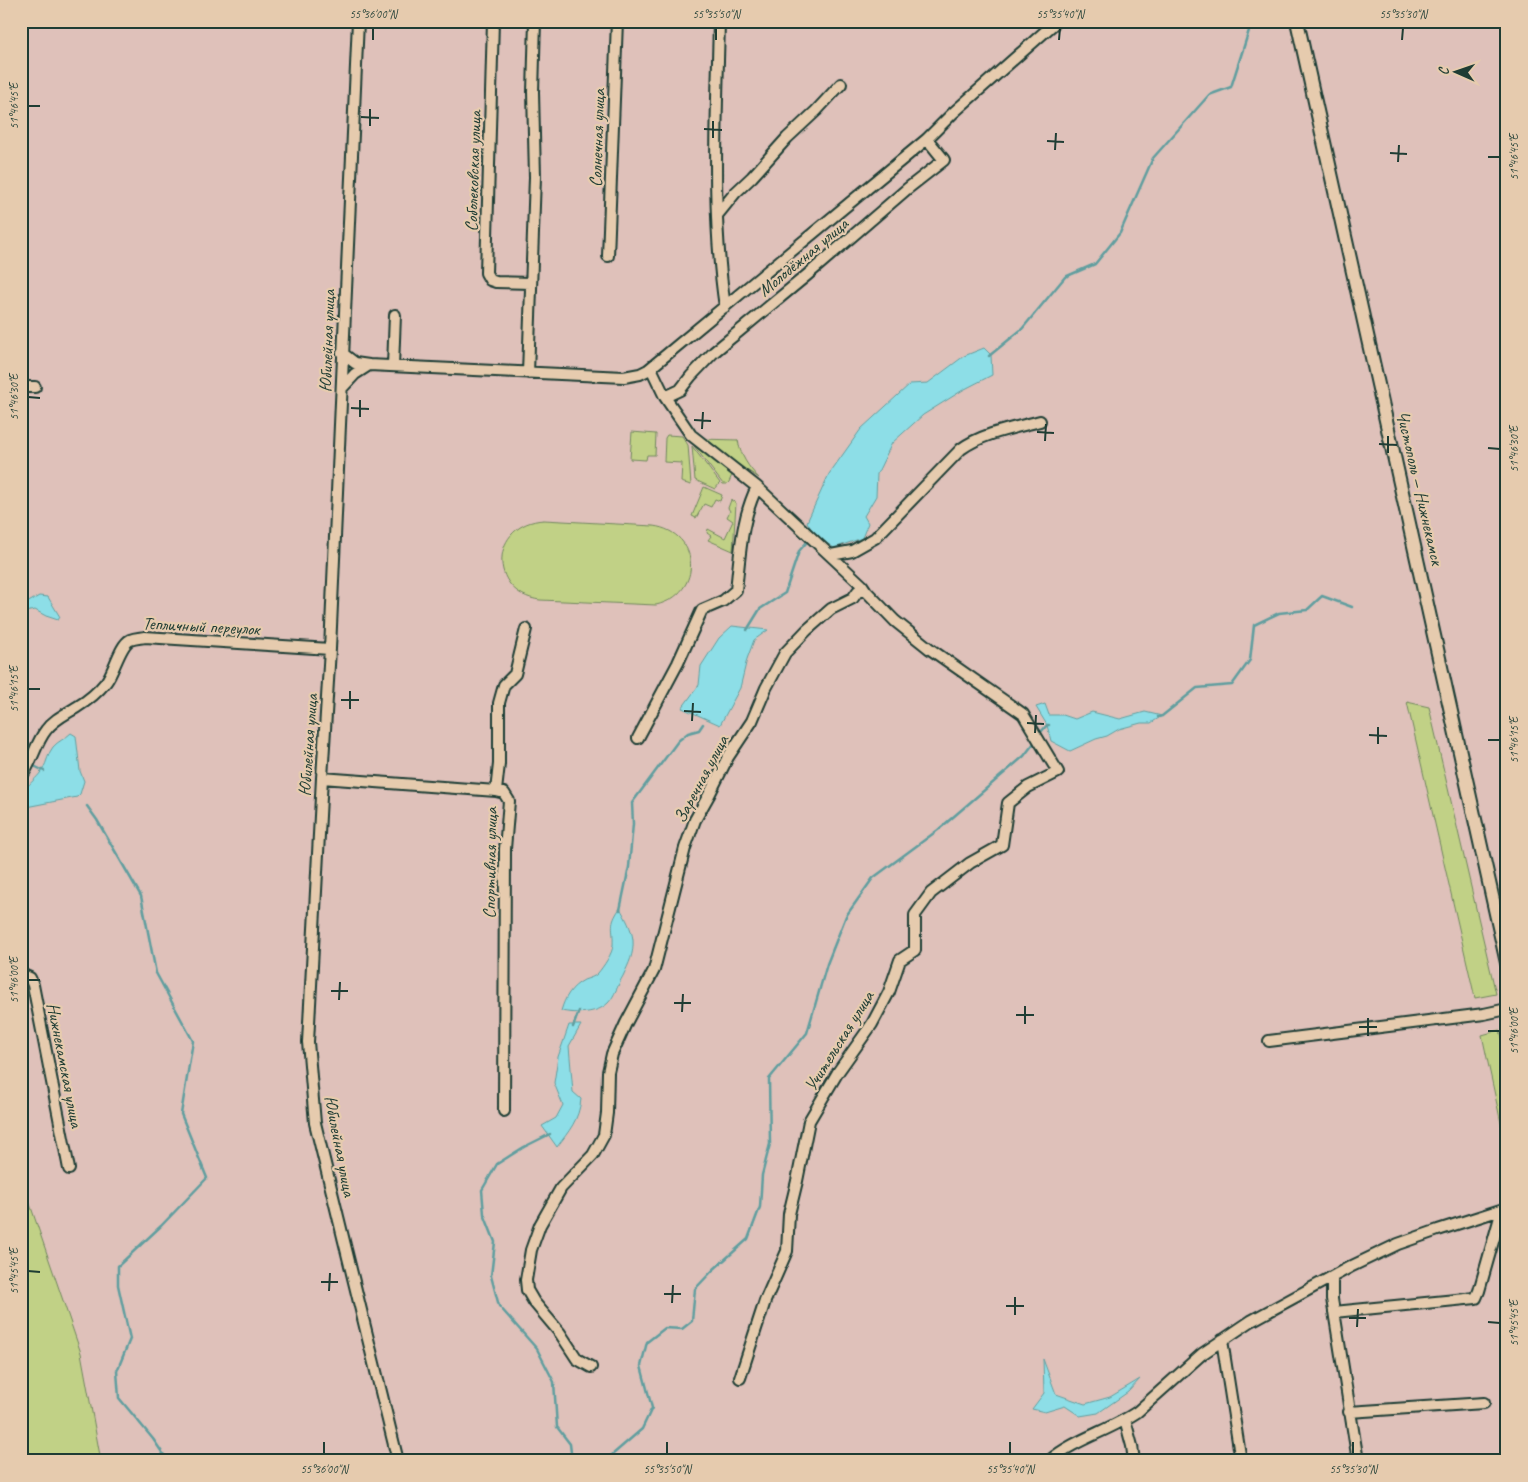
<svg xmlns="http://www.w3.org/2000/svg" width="1528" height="1482" font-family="Caveat,sans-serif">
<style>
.green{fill:#c1d186;stroke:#70875d}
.water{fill:#8ddee7;stroke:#619e9f}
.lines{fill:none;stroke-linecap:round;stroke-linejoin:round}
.stream{stroke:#619e9f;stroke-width:2.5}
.minor-casing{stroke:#1f3d34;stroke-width:14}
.major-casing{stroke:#1f3d34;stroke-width:16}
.minor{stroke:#e6cbae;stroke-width:10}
.major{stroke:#e6cbae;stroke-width:12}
.ticks{fill:none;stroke:#1f3d34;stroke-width:2}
.labels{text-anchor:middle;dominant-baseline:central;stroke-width:4.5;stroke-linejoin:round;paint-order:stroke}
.street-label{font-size:18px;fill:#1f3d34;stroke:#e6cbae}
.neatline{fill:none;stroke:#1f3d34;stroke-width:2}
.ticks-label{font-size:12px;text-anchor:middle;fill:#1f3d34}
</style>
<rect width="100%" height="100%" fill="#dfc1ba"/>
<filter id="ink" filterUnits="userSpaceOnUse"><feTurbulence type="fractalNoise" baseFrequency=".02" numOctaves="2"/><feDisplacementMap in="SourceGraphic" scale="10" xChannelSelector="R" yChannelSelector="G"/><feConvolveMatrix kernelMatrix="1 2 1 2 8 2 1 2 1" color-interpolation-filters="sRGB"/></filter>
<g filter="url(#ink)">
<path class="green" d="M 632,432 L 656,434 L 655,455 L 647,455 L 646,460 L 630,459 Z
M 667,435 L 682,436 L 688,445 L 691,485 L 681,482 L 682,463 L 664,462 L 665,438 Z
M 700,439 L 738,440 C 740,455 749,468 759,478 Z
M 692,446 L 720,483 L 715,489 L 695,480 Z
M 694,446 L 695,446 L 731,472 L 732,475 L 729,482 L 727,484 L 723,484 Z
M 704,487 L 722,495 L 720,501 L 715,499 L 711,507 L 704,504 L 696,518 L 692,516 Z
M 731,500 L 736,503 L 733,551 L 708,540 L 711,536 L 707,533 L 708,529 L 725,538 L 733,521 L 727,517 L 730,511 L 728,508 Z
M 544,520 L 653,526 C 701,532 704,594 656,605 L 540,600 C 487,593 490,523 544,520 Z
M 1407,702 L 1429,707 L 1496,994 L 1475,998 Z
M 1500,1030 L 1507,1058 L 1507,1151 L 1482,1035 Z
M 21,1178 L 81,1353 L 101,1461 L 21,1461 Z"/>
<path class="water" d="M 984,348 L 991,355 L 992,375 L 963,390 L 923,415 L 892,443 L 877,474 L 876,496 L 864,516 L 868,523 L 862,538 L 834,548 L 815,535 L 807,522 L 829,474 L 861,429 L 910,384 L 928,383 L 964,356 Z
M 39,596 L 48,597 L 60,617 L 58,620 L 46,616 L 35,610 L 25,612 L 21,619 L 21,604 L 25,604 Z
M 732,626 L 768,630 L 754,640 L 747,659 L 740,688 L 720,725 L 682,708 L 699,685 L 701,666 L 719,638 Z
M 1045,704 L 1049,715 L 1063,715 L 1075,719 L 1092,712 L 1120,719 L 1145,712 L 1162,716 L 1151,723 L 1141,723 L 1119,729 L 1107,736 L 1096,739 L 1070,751 L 1051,741 L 1047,725 L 1036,707 Z
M 71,733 L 76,736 L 80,771 L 84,781 L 80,794 L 77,797 L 21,808 C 21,784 33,785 43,769 C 47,762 48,753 53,747 C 58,741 65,739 71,733 Z
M 620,908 C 625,917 632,929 633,940 C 634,954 629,963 623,976 C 618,984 615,996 608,1003 C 597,1014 576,1014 561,1011 C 565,997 571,987 584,980 C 589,978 595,977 598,973 C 603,967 613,953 613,945 C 614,927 608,926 620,908 Z
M 569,1025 L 581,1025 L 569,1046 L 573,1092 L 581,1099 C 579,1120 569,1131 557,1147 L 542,1126 L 556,1118 L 563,1105 L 554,1083 L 558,1057 Z
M 1043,1359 L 1056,1394 L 1085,1404 L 1110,1397 L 1140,1379 L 1128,1392 L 1098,1413 L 1080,1416 L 1065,1406 L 1045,1412 L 1032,1409 L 1044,1393 Z"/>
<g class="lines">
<path class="stream" d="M 989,356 L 1022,329 L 1065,277 L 1095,264 L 1120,233 L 1153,158 L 1209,95 L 1231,87 L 1252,21
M 747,630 L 760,609 L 785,593 L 799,551 L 807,542
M 1158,717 L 1162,716 L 1197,688 L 1232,685 L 1250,660 L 1254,625 L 1279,613 L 1307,610 L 1322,596 L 1352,607
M 1041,732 L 1047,725 L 1049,725
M 21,760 L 23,761
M 34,766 L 44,771
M 87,806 L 97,820 L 141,896 L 156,973 L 193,1041 L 181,1114 L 207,1178 L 161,1226 L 118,1266 L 118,1285 L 130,1339 L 117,1371 L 119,1398 L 153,1439 L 168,1461
M 620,910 L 629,867 L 633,824 L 632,803 L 678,741 L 688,733 L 699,730 L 703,724
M 573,1027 L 579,1011
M 550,1134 L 524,1147 L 497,1164 L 482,1190 L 484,1214 L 495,1242 L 491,1276 L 499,1306 L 537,1349 L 554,1382 L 557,1427 L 570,1444 L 572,1461
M 605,1461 L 642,1429 L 652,1408 L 641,1366 L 647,1342 L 665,1328 L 682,1329 L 692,1321 L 695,1289 L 713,1270 L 748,1239 L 760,1207 L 762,1175 L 770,1144 L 769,1079 L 807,1033 L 827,964 L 846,916 L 873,878 L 938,830 L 1024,756 L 1034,743"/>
<g class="minor-casing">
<path id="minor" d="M 358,21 L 330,649 L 322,778 L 308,1042 L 315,1123 L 398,1461
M 493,21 L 486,273 L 490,280 L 496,282 L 531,283
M 719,21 C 717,116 711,212 725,307
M 718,214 L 735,193 L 752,177 L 787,138 L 816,111 L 841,84
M 608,256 L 617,21
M 342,353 L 355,363 L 369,365
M 393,366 L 395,315
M 651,368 L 665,397 L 691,435 L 757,487 L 862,585 L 866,591 L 895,621 L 930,649 L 1023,714 L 1058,772 L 1028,787 L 1008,803 L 1002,845 L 970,863 L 931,893 L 915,915 L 915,950 L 900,960 L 889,992 L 872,1024 L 838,1072 L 809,1121 L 797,1181 L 789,1214 L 787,1251 L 765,1301 L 740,1378
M 528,373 L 535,177 L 533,92 L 535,21
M 21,387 L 35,387
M 342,388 L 355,374 L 369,365 L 624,377 L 640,374 L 648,370 L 927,139 L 953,113 L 1057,21
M 665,397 L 680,390 L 691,376 L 714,352 L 806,276 L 907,189 L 944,160 L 927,139
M 831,555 L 852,551 L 875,538 L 961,449 C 983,433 1014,428 1040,421
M 638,738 L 678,663 L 702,610 L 723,601 L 736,590 C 740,556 741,519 757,487
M 21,777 C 32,763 35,744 46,730 C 54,719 66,714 77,707 C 87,701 98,692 106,682 C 114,672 120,645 130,640 C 135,638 140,638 145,637 L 330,649
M 322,778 L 496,791 L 504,793 L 509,801 L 505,849 L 504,1111
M 496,791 L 499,764 L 499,703 L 504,685 L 515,674 L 526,629
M 21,974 L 30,978 L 33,985 L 69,1169
M 1269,1041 L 1484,1014 L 1507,1009
M 1332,1277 L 1332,1299 L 1358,1461
M 1334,1312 L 1476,1298 L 1479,1291 L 1502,1210
M 1222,1340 L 1241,1461
M 591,1367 L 577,1359 L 560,1333 L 534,1302 L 527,1290 L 526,1280 L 531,1250 L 540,1225 L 561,1188 L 593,1155 L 604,1135 L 607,1113 L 608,1072 L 612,1054 L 626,1023 L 654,970 L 685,848 L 695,820 L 709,795 L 728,757 L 752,721 L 766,688 L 785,653 L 807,630 L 831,609 L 853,598 L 858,591 L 866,591
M 1349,1412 L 1484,1403
M 1125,1420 L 1132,1446 L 1134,1461
M 1049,1461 C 1075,1439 1109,1431 1137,1412 L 1202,1354 L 1251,1321 L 1350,1267 L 1398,1244 L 1438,1230 L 1507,1208"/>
</g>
<g class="major-casing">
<path id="major" d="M 1297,21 L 1507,963"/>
</g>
<use href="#minor" class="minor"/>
<use href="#major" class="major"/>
</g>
</g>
<path class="ticks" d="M 373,40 L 373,28M 716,40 L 716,28M 1059,40 L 1060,28M 1402,40 L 1403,28M 28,106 L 40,106M 361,117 L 379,118M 370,126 L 370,109M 704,129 L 722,130M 713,138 L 713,121M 1047,141 L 1064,142M 1055,150 L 1056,133M 1390,153 L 1407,154M 1488,157 L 1500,157M 1398,162 L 1399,145M 28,397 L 40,398M 351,408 L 369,409M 360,417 L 360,400M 694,420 L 711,421M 702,429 L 703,412M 1037,432 L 1054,433M 1045,441 L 1046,424M 1379,444 L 1397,445M 1488,448 L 1500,449M 1388,453 L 1388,436M 28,689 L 40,689M 341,700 L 359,700M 350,709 L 350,691M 684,711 L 701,712M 692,721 L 693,703M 1027,723 L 1044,724M 1035,733 L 1036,715M 1369,735 L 1387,736M 1488,740 L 1500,740M 1378,744 L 1378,727M 28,980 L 40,980M 331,991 L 348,991M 339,1000 L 340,982M 674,1003 L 691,1003M 682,1012 L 683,994M 1016,1015 L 1034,1015M 1025,1024 L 1025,1006M 1359,1027 L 1377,1027M 1488,1031 L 1500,1031M 1368,1036 L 1368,1018M 28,1271 L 40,1272M 321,1282 L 338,1282M 329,1291 L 330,1273M 664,1294 L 681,1294M 672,1303 L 673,1285M 1006,1306 L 1024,1306M 1015,1315 L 1015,1297M 1349,1318 L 1366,1318M 1488,1322 L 1500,1323M 1357,1327 L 1358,1309M 324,1454 L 324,1442M 667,1454 L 667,1442M 1010,1454 L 1010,1442M 1353,1454 L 1353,1442"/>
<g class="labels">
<g class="street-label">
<text transform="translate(597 138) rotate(-88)">Солнечная улица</text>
<text transform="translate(473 171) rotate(-88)">Соболековская улица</text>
<text transform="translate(803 257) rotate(-40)">Молодёжная улица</text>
<text transform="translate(327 341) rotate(-88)">Юбилейная улица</text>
<text transform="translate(1420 488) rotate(77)">Чистополь — Нижнекамск</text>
<text transform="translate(201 626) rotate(3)">Тепличный переулок</text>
<text transform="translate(308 745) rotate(-86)">Юбилейная улица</text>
<text transform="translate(701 779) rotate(-62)">Заречная улица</text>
<text transform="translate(490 863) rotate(-89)">Спортивная улица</text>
<text transform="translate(839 1041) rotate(-58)">Учительская улица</text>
<text transform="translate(65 1065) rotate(79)">Нижнекамская улица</text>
<text transform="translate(340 1146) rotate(79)">Юбилейная улица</text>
</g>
</g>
<rect width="1528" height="1482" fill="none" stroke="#e6cbae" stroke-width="55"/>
<g transform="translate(1456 72) rotate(272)" stroke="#e6cbae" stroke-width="4" paint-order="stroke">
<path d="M0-4L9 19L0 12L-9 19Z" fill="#1f3d34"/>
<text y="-8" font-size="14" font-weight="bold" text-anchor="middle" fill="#1f3d34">С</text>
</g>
<rect x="28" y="28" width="1472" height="1426" class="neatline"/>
<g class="ticks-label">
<text x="373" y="18">55°36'00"N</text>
<text x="716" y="18">55°35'50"N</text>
<text x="1060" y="18">55°35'40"N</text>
<text x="1403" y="18">55°35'30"N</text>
<text transform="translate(14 106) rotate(-90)" y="4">51°46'45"E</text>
<text transform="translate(1514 157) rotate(-90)" y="4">51°46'45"E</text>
<text transform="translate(14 397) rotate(-90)" y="4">51°46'30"E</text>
<text transform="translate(1514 449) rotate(-90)" y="4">51°46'30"E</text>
<text transform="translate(14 689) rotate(-90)" y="4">51°46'15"E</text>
<text transform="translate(1514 740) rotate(-90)" y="4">51°46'15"E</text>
<text transform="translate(14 980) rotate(-90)" y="4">51°46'00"E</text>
<text transform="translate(1514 1031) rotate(-90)" y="4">51°46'00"E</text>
<text transform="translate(14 1271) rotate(-90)" y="4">51°45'45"E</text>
<text transform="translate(1514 1323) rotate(-90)" y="4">51°45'45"E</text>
<text x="324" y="1473">55°36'00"N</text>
<text x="667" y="1473">55°35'50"N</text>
<text x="1010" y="1473">55°35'40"N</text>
<text x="1353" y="1473">55°35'30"N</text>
</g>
</svg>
